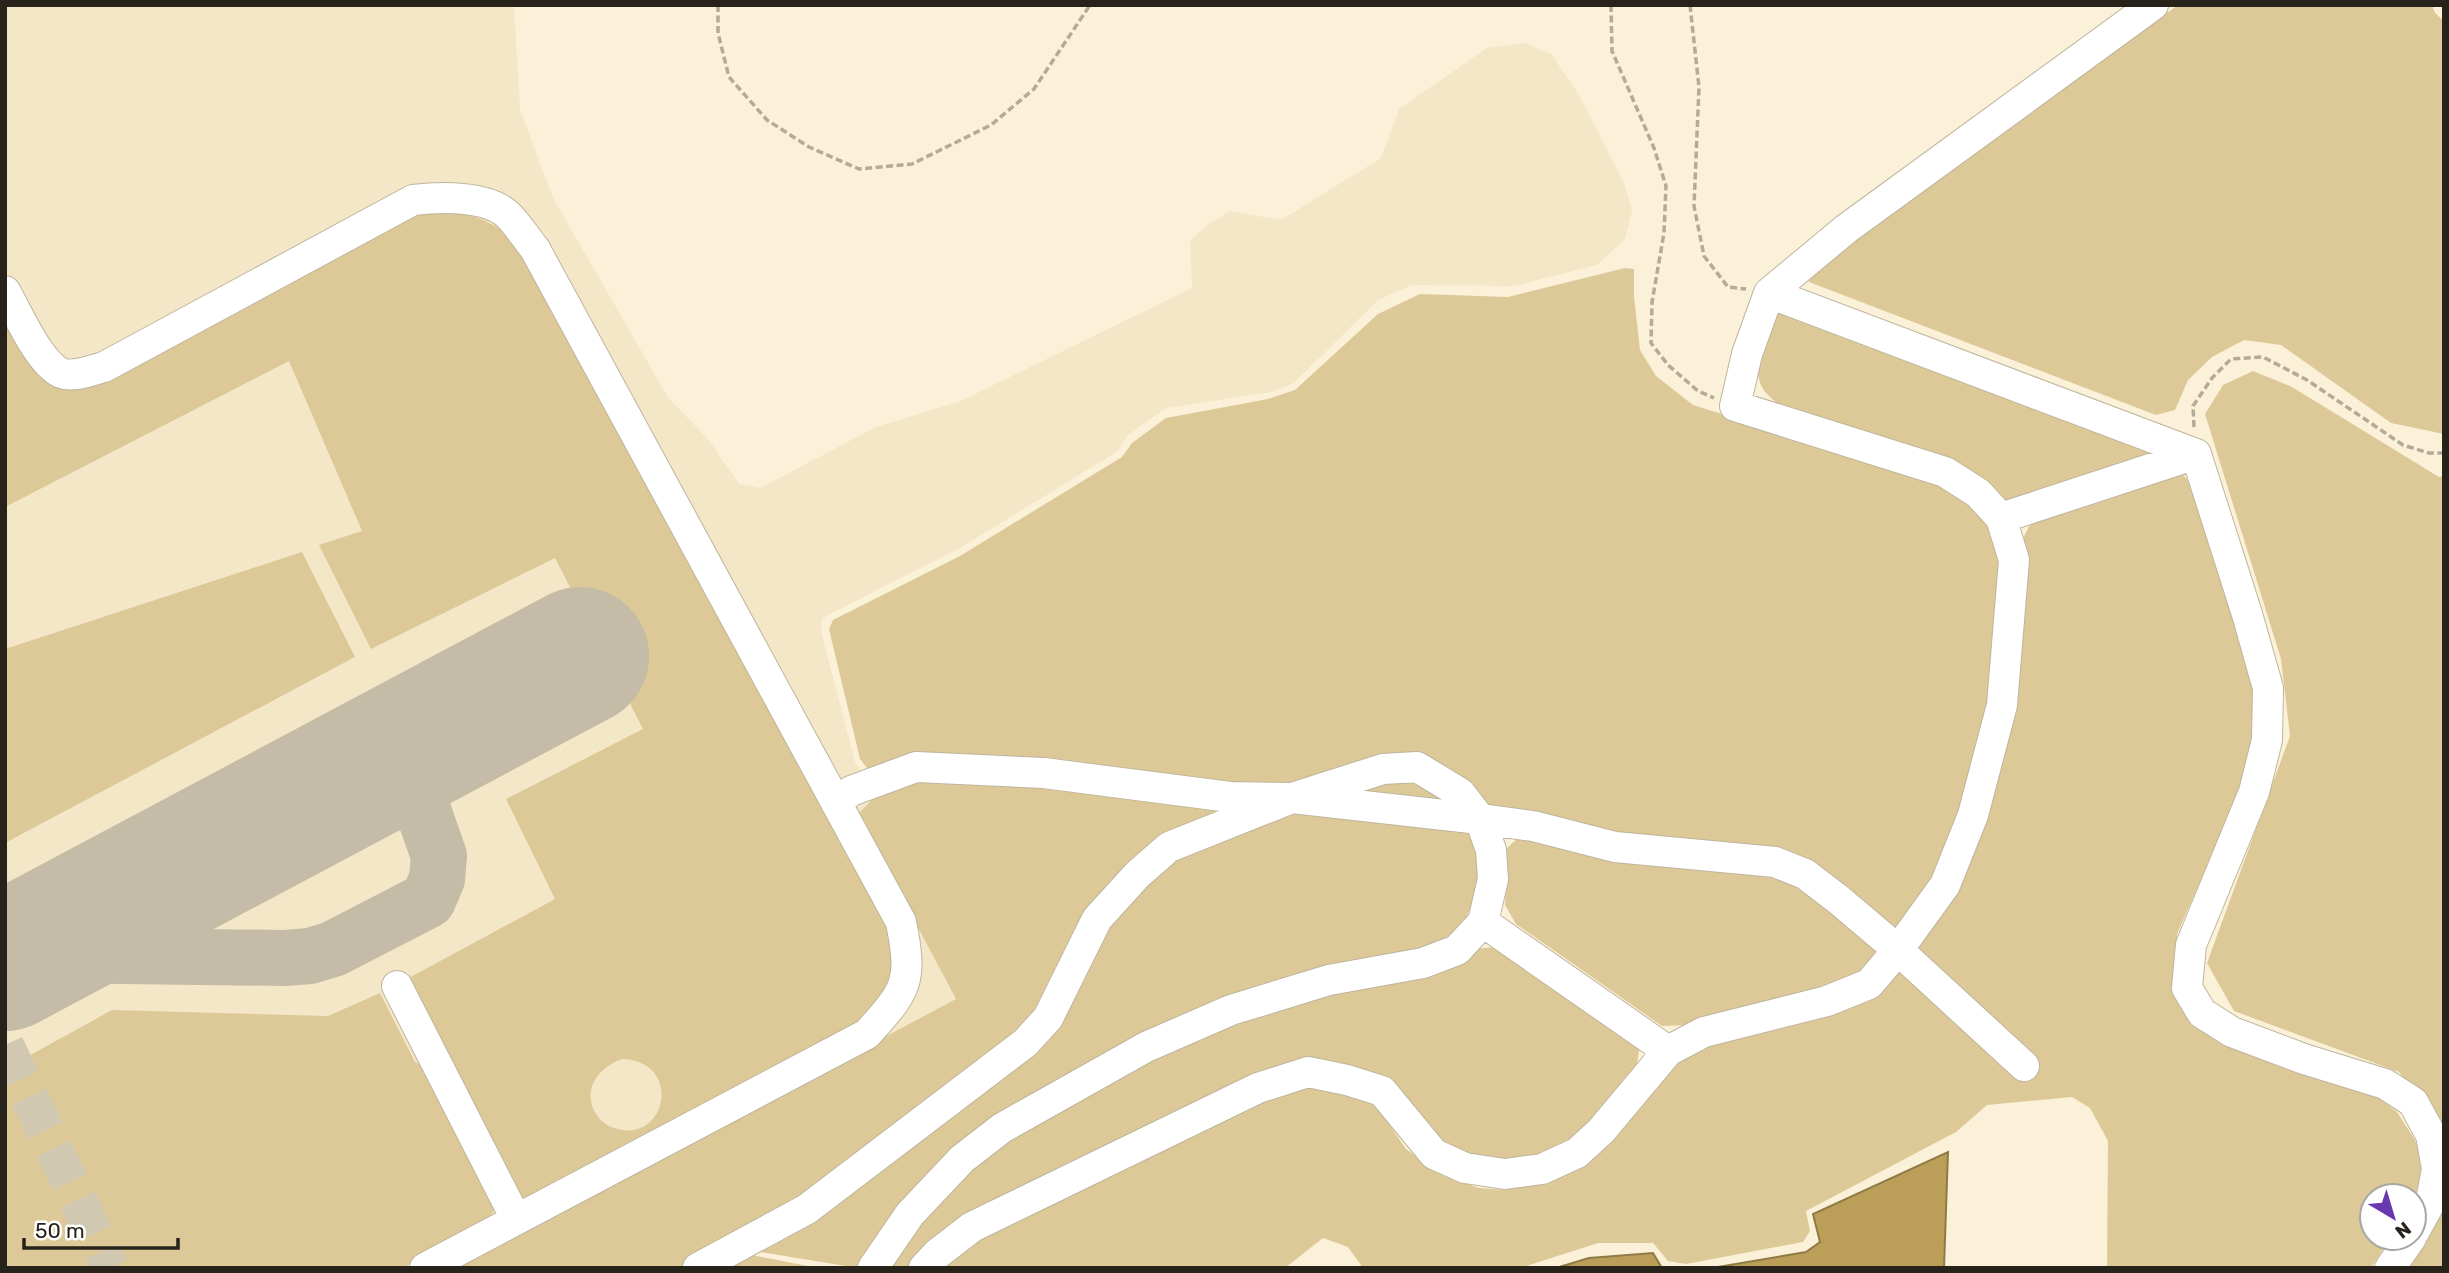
<svg xmlns="http://www.w3.org/2000/svg" width="2449" height="1273" font-family="Rubik,sans-serif">
<style>
.built{fill:#f4e7c7}
.green{fill:#ddc998;fill-rule:evenodd}
.water{fill:#bb9f59;stroke:#8f7a46;stroke-width:2}
.lines{fill:none;stroke-linecap:round;stroke-linejoin:round}
.taxiway{stroke:#c4bca6;stroke-width:56}
.runway{stroke:#c4bca6;stroke-width:138}
.major-tunnel{stroke:#d1c8b2;stroke-width:38;stroke-dasharray:38 19;stroke-linecap:butt}
.minor-casing{stroke:#beb59d;stroke-width:32}
.path{stroke:#b3ab97;stroke-width:3.5;stroke-dasharray:7 3.5;stroke-linecap:butt}
.minor{stroke:#fff;stroke-width:30}
</style>
<rect width="100%" height="100%" fill="#fbf1d8"/>
<path class="built" d="M 5,5 L 514,5 L 520,110 L 553,198 L 669,399 L 708,439 L 739,484 L 760,488 L 876,427 L 961,401 L 1192,288 L 1190,241 L 1206,226 L 1230,211 L 1281,220 L 1381,158 L 1399,109 L 1487,48 L 1525,43 L 1551,54 L 1579,95 L 1624,183 L 1632,211 L 1625,239 L 1597,265 L 1514,286 L 1412,285 L 1378,300 L 1294,383 L 1272,392 L 1166,408 L 1128,435 L 1118,451 L 962,547 L 822,618 L 821,631 L 855,762 L 896,819 L 974,993 L 654,1268 L 5,1268 Z"/>
<path class="green" d="M 2178,5 L 2432,5 L 2435,13 L 2444,21 L 2444,434 L 2391,423 L 2281,345 L 2244,340 L 2212,357 L 2188,380 L 2175,410 L 2156,415 L 1809,282 L 1807,272 Z
M 438,210 C 465,211 491,221 513,237 L 891,927 L 897,963 L 872,1022 L 523,1205 L 405,980 L 555,899 L 506,799 L 643,729 L 555,558 L 371,649 L 319,545 L 362,531 L 289,361 L 5,507 L 5,311 L 53,378 L 400,217 ZM 622,1059 C 683,1061 667,1142 618,1129 C 609,1127 601,1122 596,1114 C 581,1090 599,1067 622,1059 Z
M 1625,268 L 1634,269 L 1634,297 L 1640,350 L 1656,376 L 1693,405 L 1949,485 C 1968,498 1988,512 1996,535 C 2019,600 1980,768 1954,833 C 1939,870 1917,902 1896,935 L 1819,870 L 1634,842 L 1490,812 L 1470,782 L 1421,757 L 1387,753 L 1286,792 L 874,777 L 860,759 L 829,629 L 833,620 L 960,556 L 1122,457 L 1132,443 L 1166,418 L 1268,399 L 1295,390 L 1378,314 L 1420,294 L 1508,297 Z
M 1780,307 L 2165,452 L 2031,503 L 2002,500 L 1793,414 C 1781,406 1762,395 1759,379 C 1754,358 1771,326 1780,307 Z
M 2253,371 L 2292,387 L 2439,477 L 2444,476 L 2444,1142 L 2441,1123 L 2399,1072 L 2234,1011 L 2207,963 L 2290,736 L 2281,659 L 2205,414 L 2223,385 Z
M 2182,474 L 2195,487 L 2256,687 L 2258,718 L 2244,782 L 2177,934 L 2179,1006 L 2193,1024 L 2367,1089 L 2397,1112 L 2415,1140 L 2423,1166 L 2414,1201 L 2414,1196 L 2372,1196 L 2372,1238 L 2390,1238 L 2371,1268 L 2107,1268 L 2108,1141 L 2090,1108 L 2072,1097 L 1987,1105 L 1956,1132 L 1806,1211 L 1810,1231 L 1803,1242 L 1686,1264 L 1668,1261 L 1653,1243 L 1598,1243 L 1520,1268 L 1363,1268 L 1348,1247 L 1323,1238 L 1285,1268 L 941,1268 L 973,1240 L 1250,1100 L 1296,1089 L 1331,1089 L 1373,1101 L 1406,1149 L 1444,1176 L 1479,1188 L 1506,1190 L 1544,1179 L 1660,1073 L 1696,1048 L 1909,949 L 1947,896 L 2021,574 L 2024,536 L 2031,523 Z
M 302,552 L 355,657 L 5,843 L 5,649 Z
M 938,776 L 1232,806 L 1187,825 L 1049,990 L 1023,1030 L 803,1200 L 680,1268 L 452,1268 L 956,999 L 858,814 L 887,785 Z
M 1416,777 L 1453,807 L 1330,794 Z
M 1281,813 L 1473,830 L 1480,845 L 1480,885 L 1464,923 L 1430,950 L 1251,992 L 904,1199 L 858,1268 L 755,1251 L 973,1094 L 1113,914 L 1194,843 Z
M 1517,839 L 1539,840 L 1769,869 L 1803,889 L 1881,954 L 1862,975 L 1826,987 L 1690,1025 L 1662,1026 L 1516,924 L 1505,905 L 1507,848 Z
M 1495,947 L 1639,1049 L 1637,1065 L 1575,1141 L 1547,1153 L 1509,1162 L 1464,1156 L 1443,1145 L 1379,1076 L 1332,1061 L 1282,1064 L 1026,1189 L 947,1230 L 909,1268 L 880,1268 L 920,1214 L 997,1144 L 1145,1058 L 1246,1014 L 1475,949 Z
M 380,993 L 415,1062 L 432,1070 L 497,1206 L 486,1223 L 403,1268 L 5,1268 L 5,1069 L 112,1010 L 328,1016 Z
M 2444,1195 L 2444,1268 L 2402,1268 Z
M 746,1254 L 818,1268 L 721,1268 Z"/>
<path class="water" d="M 1948,1152 L 1944,1268 L 1712,1268 L 1806,1252 L 1820,1242 L 1813,1214 Z
M 1653,1253 L 1662,1268 L 1556,1268 L 1589,1258 Z"/>
<g class="lines">
<path class="taxiway" d="M 13,958 L 48,955 L 285,958 L 310,956 L 333,949 L 428,900 L 437,879 L 439,856 L 424,813 L 404,800 L 381,790 L 362,787 L 335,787"/>
<path class="runway" d="M 5,962 L 580,656"/>
<path class="major-tunnel" d="M 5,1045 L 110,1268"/>
<g class="minor-casing">
<path id="minor" d="M 5,291 C 18,313 38,362 61,373 C 73,378 92,370 104,367 L 413,200 C 439,197 487,195 508,215 C 518,225 526,238 535,249 L 901,922 C 913,982 907,990 867,1034 L 425,1268
M 1769,293 L 2196,454
M 2196,454 L 2247,614 L 2268,688 L 2267,740 L 2254,792 L 2191,945 L 2187,988 L 2202,1013 L 2232,1032 L 2304,1059 L 2385,1084 L 2413,1102 L 2431,1135 L 2437,1169 L 2431,1201 L 2414,1232
M 2001,518 L 2196,454
M 836,803 L 851,791 L 916,767 L 1044,773 L 1230,797 L 1292,798 L 1480,819 L 1533,826 L 1615,847 L 1775,862 L 1805,874 L 1839,900 L 1898,950 L 2024,1066
M 1483,922 L 1668,1051
M 397,986 L 516,1219
M 698,1268 L 807,1209 L 1025,1043 L 1048,1018 L 1097,919 L 1138,874 L 1169,847 L 1292,798 L 1383,769 L 1417,767 L 1460,793 L 1480,819 L 1491,850 L 1493,879 L 1483,922 L 1457,950 L 1423,963 L 1329,980 L 1231,1010 L 1146,1047 L 1002,1128 L 962,1159 L 910,1214 L 873,1268
M 924,1268 L 937,1254 L 972,1227 L 1258,1088 L 1308,1072 L 1347,1080 L 1382,1091 L 1434,1154 L 1465,1168 L 1505,1174 L 1542,1169 L 1577,1153 L 1601,1131 L 1668,1051 L 1704,1032 L 1827,1001 L 1869,984 L 1898,950 L 1945,885 L 1973,815 L 2002,705 L 2014,560 L 2001,518 L 1978,493 L 1945,472 L 1735,406 L 1747,354 L 1769,293 L 1846,229 L 2153,5
M 2390,1268 L 2411,1238"/>
</g>
<path class="path" d="M 718,5 L 718,33 L 729,77 L 767,120 L 809,147 L 859,169 L 912,164 L 991,125 L 1034,89 L 1090,5
M 1611,5 L 1612,51 L 1654,148 L 1666,186 L 1664,233 L 1652,302 L 1651,343 L 1668,365 L 1698,391 L 1714,398
M 1690,5 L 1699,87 L 1694,206 L 1704,256 L 1728,287 L 1746,289
M 2194,427 L 2193,406 L 2212,378 L 2231,359 L 2263,357 L 2307,380 L 2403,445 L 2429,453 L 2444,453"/>
<use href="#minor" class="minor"/>
</g>
<rect width="2449" height="1273" fill="none" stroke="#27231a" stroke-width="14"/>
<g transform="translate(2393 1217) rotate(142)"><circle r="33" fill="#ffffff" stroke="#a9a7a3" stroke-width="2"/>
<path d="M0-5L12 26L0 18L-12 26Z" fill="#6938af"/>
<text y="-10" font-size="19" font-weight="bold" text-anchor="middle" fill="#27231a">N</text>
</g>
<path d="M24 1238v10h154v-10" fill="none" stroke="#27231a" stroke-width="3.5"/>
<text x="35" y="1238" font-size="21" fill="#27231a" stroke="#ffffff" stroke-width="5" paint-order="stroke">50 m</text>
</svg>
